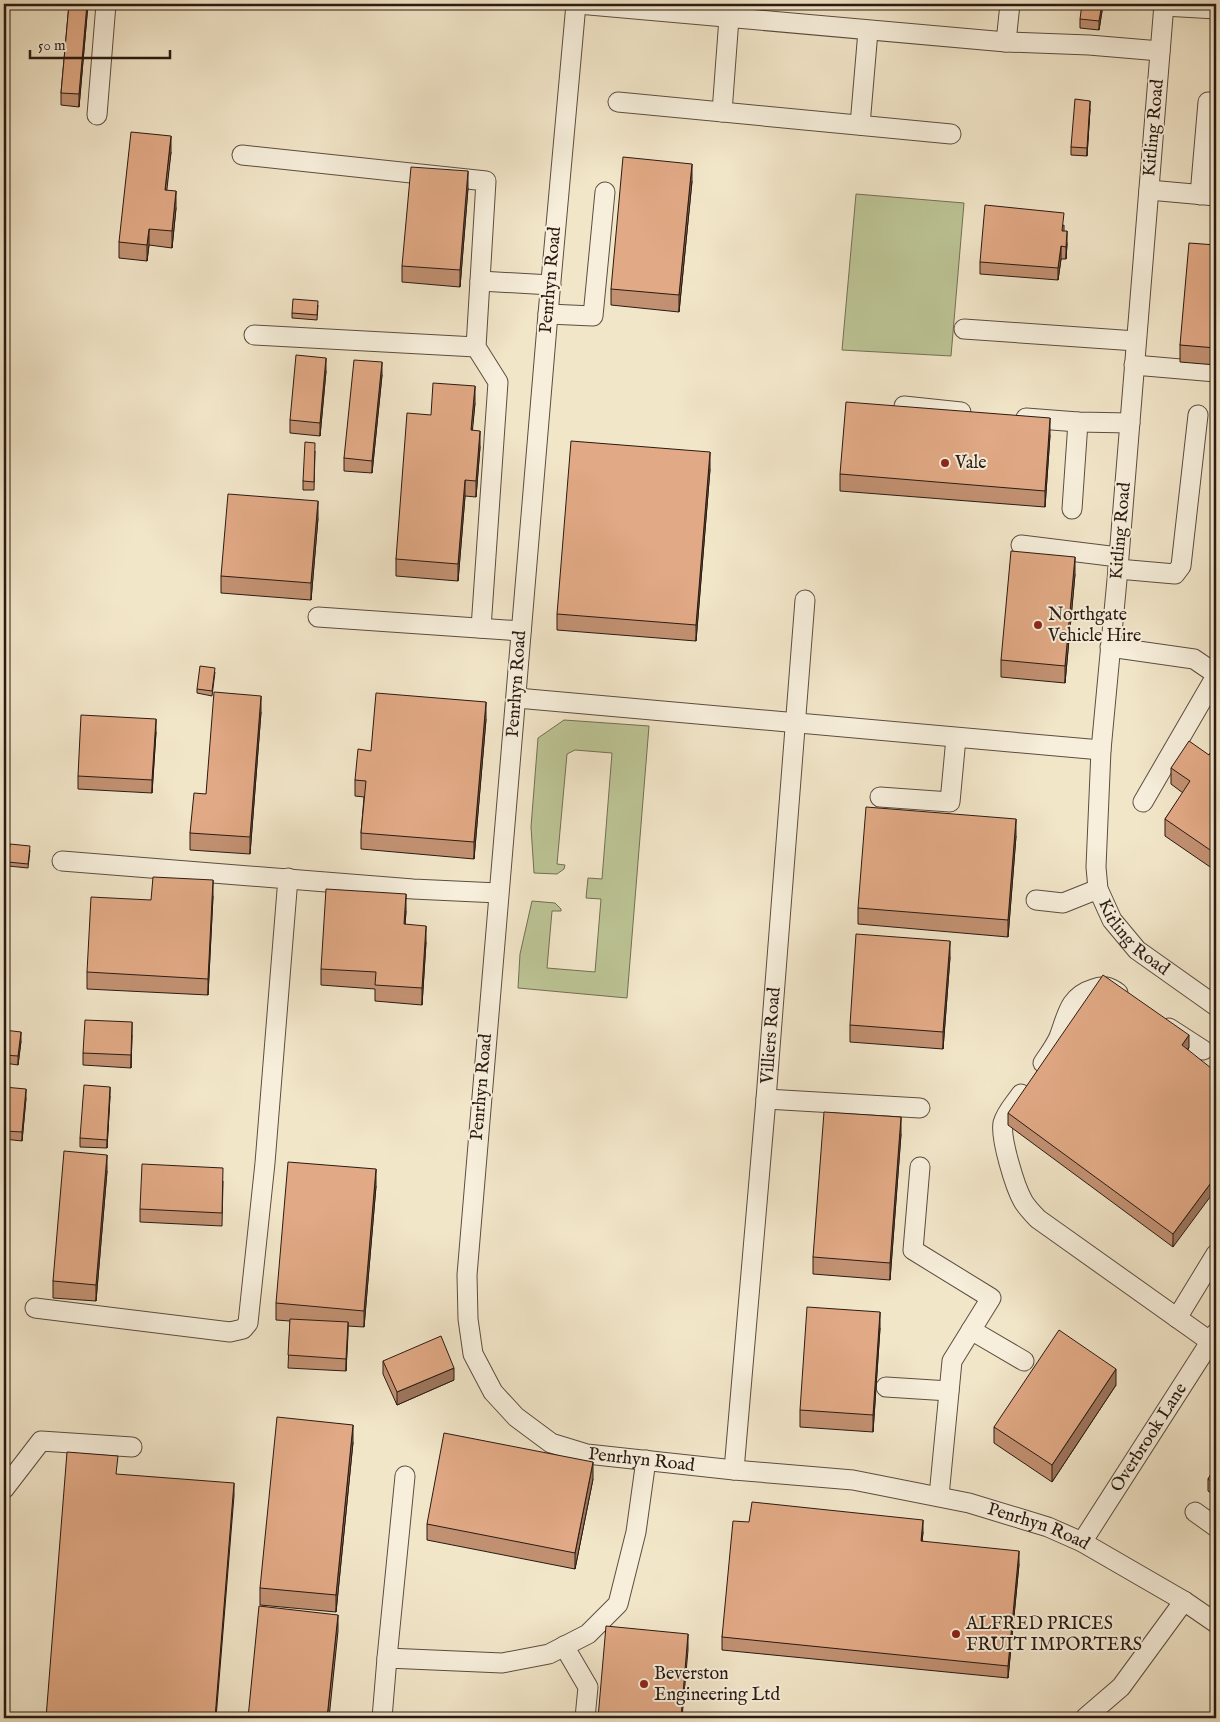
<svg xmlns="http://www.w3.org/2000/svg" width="1220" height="1722" font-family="'IM FELL English',serif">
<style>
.green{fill:#bcc495;stroke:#736f54}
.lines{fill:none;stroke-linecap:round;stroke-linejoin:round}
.minor-casing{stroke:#5c4d40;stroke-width:21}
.minor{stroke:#f7efdc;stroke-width:19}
.wall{fill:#c29172;stroke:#2a1a13}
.shaded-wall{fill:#9e765d;stroke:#2a1a13}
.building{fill:#e1a985;stroke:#2a1a13}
.poi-dot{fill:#8f2418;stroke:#f7efdc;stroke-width:2}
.labels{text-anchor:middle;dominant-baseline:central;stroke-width:4;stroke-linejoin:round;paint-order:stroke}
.street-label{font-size:18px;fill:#2a1a13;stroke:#f7efdc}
.poi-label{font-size:18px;fill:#2a1a13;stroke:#f7efdc;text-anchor:start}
</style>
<rect width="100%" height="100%" fill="#f2e6c9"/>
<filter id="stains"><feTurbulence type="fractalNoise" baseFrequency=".004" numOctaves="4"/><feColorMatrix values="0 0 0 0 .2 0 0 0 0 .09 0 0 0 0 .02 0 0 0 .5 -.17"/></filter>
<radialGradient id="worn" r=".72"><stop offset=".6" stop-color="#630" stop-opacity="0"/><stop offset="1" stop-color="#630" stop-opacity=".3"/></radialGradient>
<path class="green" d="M 856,194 L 964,203 L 951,356 L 842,350 Z
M 564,720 L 649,726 L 627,998 L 518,988 L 520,954 L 532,901 L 555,903 L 561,909 L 561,911 L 552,911 L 547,968 L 595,972 L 601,899 L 586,898 L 588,878 L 602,879 L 612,753 L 575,750 L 567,754 L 557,864 L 565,865 L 564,869 L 557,874 L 534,873 L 531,827 L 538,738 Z"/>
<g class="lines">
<g class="minor-casing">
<g id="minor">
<path id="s1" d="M 576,4 L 548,314 L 467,1275 L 468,1319 L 473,1354 L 493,1392 L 516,1417 L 551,1443 L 587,1454 L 734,1470 L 853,1480 L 969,1503 L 1048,1527 L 1082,1542 L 1184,1601 L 1216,1623"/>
<path d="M 578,4 L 1006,42 L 1010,4"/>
<path id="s2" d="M 1164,4 L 1118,569 L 1101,750 L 1096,867 L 1098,889 L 1112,920 L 1137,950 L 1216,1006"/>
<path d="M 1164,6 L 1216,9"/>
<path d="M 1006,42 L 1089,45 L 1160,51"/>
<path d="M 618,102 L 951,134"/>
<path d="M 722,112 L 729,18"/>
<path d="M 97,115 L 106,4"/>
<path d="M 860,125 L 868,31"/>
<path d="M 242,155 L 486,181 L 476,347 L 498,382 L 481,628"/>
<path d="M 1149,190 L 1216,196"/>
<path d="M 1200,195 L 1208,102"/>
<path d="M 480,281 L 551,285"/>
<path d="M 548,314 L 593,316 L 605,192"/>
<path d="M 964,329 L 1136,341"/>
<path d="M 254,335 L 476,347"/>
<path d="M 1134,365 L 1216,372"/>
<path d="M 904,406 L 961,412"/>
<path d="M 1026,418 L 1078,422 L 1130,423"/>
<path d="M 1072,509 L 1078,422"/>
<path d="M 1021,545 L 1118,557"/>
<path d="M 1118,569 L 1175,574 L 1181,566 L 1198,415"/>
<path d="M 318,617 L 521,631"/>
<path d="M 1110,647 L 1194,659 L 1216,674"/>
<path d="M 517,698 L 1101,750"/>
<path d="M 880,797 L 950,802 L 956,738"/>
<path d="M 1143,802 L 1216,676"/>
<path d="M 62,861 L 413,889 L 498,893"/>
<path d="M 1036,900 L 1063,903 L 1098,889"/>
<path d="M 1169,1028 L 1203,1050"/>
<path d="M 1043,1063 C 1049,1054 1055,1046 1059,1037 C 1067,1016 1069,996 1093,989 C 1103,985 1109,986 1118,993"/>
<path d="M 1021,1094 C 1015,1103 1006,1112 1003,1123 C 1000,1138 1015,1187 1023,1201 C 1027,1208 1032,1213 1038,1219 L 1211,1342"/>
<path d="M 766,1099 L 920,1108"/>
<path d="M 920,1167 L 913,1250 L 991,1298 L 952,1361 L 939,1496"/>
<path d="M 35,1308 L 230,1332 L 243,1329 L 248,1323 L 265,1163 L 288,878"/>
<path d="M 1177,1318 L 1216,1254"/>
<path d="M 971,1330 L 1024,1361"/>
<path d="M 886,1387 L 949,1391"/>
<path id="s3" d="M 734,1470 L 766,1099 L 805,600"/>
<path d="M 4,1489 L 41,1441 L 132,1447"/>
<path d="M 1195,1512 L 1216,1527"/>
<path id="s4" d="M 1082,1542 L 1216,1333"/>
<path d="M 564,1646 L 588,1687 L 585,1718"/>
<path d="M 387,1658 L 405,1476"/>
<path d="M 382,1718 L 387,1658 L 502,1663 L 549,1654 L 588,1634 L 618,1604 L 636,1532 L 646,1460"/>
<path d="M 1085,1718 L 1121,1687 L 1184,1601"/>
</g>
</g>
<use href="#minor" class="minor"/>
</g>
<path class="wall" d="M 69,4 L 88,4 L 79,107 L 61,105 L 61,93 Z
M 899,4 L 963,4 L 963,9 Z
M 1102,11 L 1099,30 L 1080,28 L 1080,19 Z
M 1090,109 L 1087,156 L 1071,155 L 1071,147 Z
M 171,152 L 166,190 L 176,208 L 172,248 L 149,245 L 147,261 L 119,258 L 119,242 Z
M 692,181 L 679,312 L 611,305 L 611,289 Z
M 468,188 L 460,287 L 402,282 L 402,266 Z
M 1064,225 L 1064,231 L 1067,244 L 1066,259 L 1061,259 L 1058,280 L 980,274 L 980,262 Z
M 1216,245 L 1216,365 L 1180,362 L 1180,345 Z
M 318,305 L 317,320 L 292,318 L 292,313 Z
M 326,371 L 320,436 L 290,433 L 290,420 Z
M 382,375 L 372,473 L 344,471 L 344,458 Z
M 475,403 L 472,430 L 480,447 L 476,497 L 465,496 L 458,581 L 396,576 L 396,559 L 431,415 Z
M 1050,435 L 1045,507 L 840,491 L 840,474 Z
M 315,451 L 314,490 L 303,490 L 303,481 Z
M 710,469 L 696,641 L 557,630 L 557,614 Z
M 318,518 L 311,600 L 221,593 L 221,576 Z
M 1216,570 L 1216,610 L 1214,609 L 1214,593 Z
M 1075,574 L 1065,683 L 1001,677 L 1001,660 Z
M 215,672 L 212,696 L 197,693 L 197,689 Z
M 261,712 L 250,854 L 190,850 L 190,833 L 206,794 Z
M 486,719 L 474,859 L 361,849 L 361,833 L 364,797 L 355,796 L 355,780 L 371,751 Z
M 156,732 L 152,793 L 78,789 L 78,776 Z
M 1216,744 L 1216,871 L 1165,836 L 1165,819 L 1183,793 L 1171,784 L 1171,768 L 1209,755 Z
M 1016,836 L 1008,937 L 858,924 L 858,908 Z
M 30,850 L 28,868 L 8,866 L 8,862 Z
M 213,896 L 208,995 L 87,989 L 87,972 L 151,900 Z
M 406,911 L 405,924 L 426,942 L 422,1005 L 375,1001 L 375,989 L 321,985 L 321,969 Z
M 950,957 L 943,1049 L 850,1042 L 850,1025 Z
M 4,1030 L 21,1041 L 18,1065 L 4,1063 Z
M 132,1035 L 131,1068 L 83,1065 L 83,1053 Z
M 1189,1047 L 1188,1050 L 1173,1247 L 1008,1125 L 1008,1113 Z
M 4,1087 L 26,1098 L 22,1141 L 4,1139 Z
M 110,1096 L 107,1148 L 80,1147 L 80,1138 Z
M 901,1134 L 890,1280 L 813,1274 L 813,1257 Z
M 107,1171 L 96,1301 L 53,1298 L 53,1281 Z
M 223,1181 L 222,1226 L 140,1222 L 140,1209 Z
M 376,1186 L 364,1327 L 348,1326 L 346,1371 L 288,1368 L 290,1321 L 276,1320 L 276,1303 Z
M 880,1328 L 873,1432 L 800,1427 L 800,1410 Z
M 383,1361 L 454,1380 L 397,1405 L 383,1374 Z
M 1116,1385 L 1052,1482 L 994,1443 L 994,1427 Z
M 353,1442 L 336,1612 L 260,1605 L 260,1588 Z
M 1216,1466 L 1216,1497 L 1208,1491 L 1208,1479 Z
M 593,1479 L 575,1569 L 427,1540 L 427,1524 Z
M 749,1522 L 923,1532 L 922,1541 L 1019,1564 L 1008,1678 L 722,1650 L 722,1637 Z"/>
<path class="shaded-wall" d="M 87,4 L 88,4 L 79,107 L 79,94 Z
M 1102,4 L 1102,11 L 1099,30 L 1099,21 Z
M 1090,101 L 1090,109 L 1087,156 L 1087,148 Z
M 171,136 L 171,152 L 165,207 L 165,190 Z
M 692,164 L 692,181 L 679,312 L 679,295 Z
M 468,171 L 468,188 L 460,287 L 460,270 Z
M 176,191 L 176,208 L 172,248 L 172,231 Z
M 149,229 L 149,245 L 147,261 L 147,245 Z
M 1067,231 L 1067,244 L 1066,259 L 1066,247 Z
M 1061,246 L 1061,259 L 1058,280 L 1058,268 Z
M 326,358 L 326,371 L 320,436 L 320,423 Z
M 382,362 L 382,375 L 372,473 L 372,461 Z
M 475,386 L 475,403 L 471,446 L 471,430 Z
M 1050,418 L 1050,435 L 1045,507 L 1045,491 Z
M 480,431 L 480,447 L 476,497 L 476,481 Z
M 710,452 L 710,469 L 696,641 L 696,625 Z
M 465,480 L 465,496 L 458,581 L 458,564 Z
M 318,501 L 318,518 L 311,600 L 311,583 Z
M 1075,557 L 1075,574 L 1065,683 L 1065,666 Z
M 261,696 L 261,712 L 250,854 L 250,837 Z
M 486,702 L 486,719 L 474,859 L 474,842 Z
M 156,719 L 156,732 L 152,793 L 152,780 Z
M 1016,819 L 1016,836 L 1008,937 L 1008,920 Z
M 213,880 L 213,896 L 208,995 L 208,979 Z
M 406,894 L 406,911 L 404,941 L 404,924 Z
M 426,926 L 426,942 L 422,1005 L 422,988 Z
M 950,941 L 950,957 L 943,1049 L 943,1032 Z
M 132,1022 L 132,1035 L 131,1068 L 131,1055 Z
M 21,1032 L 21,1041 L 18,1065 L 18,1056 Z
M 1189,1035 L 1189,1047 L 1182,1058 L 1182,1045 Z
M 110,1087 L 110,1096 L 107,1148 L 107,1140 Z
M 26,1089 L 26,1098 L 22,1141 L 22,1132 Z
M 901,1117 L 901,1134 L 890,1280 L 890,1263 Z
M 107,1155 L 107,1171 L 96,1301 L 96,1285 Z
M 376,1169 L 376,1186 L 364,1327 L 364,1311 Z
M 1216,1176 L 1216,1189 L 1173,1247 L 1173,1234 Z
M 880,1312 L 880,1328 L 873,1432 L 873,1415 Z
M 348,1322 L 348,1335 L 346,1371 L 346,1359 Z
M 454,1368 L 454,1380 L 397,1405 L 397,1392 Z
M 1116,1369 L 1116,1385 L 1052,1482 L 1052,1465 Z
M 353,1425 L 353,1442 L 336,1612 L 336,1595 Z
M 593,1462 L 593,1479 L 575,1569 L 575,1553 Z
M 234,1483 L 234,1496 L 216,1718 L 215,1718 Z
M 923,1520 L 923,1532 L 921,1554 L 921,1541 Z
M 1019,1551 L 1019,1564 L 1008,1678 L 1008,1666 Z
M 338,1615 L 338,1631 L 329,1718 L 327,1718 Z
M 688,1634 L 688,1650 L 682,1718 L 681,1718 Z"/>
<path class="building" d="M 69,4 L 87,4 L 79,94 L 61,93 Z
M 1082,4 L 1102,4 L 1099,21 L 1080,19 Z
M 1075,99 L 1090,101 L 1087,148 L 1071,147 Z
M 131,132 L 171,136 L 165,190 L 176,191 L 172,231 L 149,229 L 147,245 L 119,242 Z
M 623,157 L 692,164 L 679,295 L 611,289 Z
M 411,167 L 468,171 L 460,270 L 402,266 Z
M 985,205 L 1064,213 L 1062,231 L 1067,231 L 1066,247 L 1061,246 L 1058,268 L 980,262 Z
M 1189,243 L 1216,245 L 1216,348 L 1180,345 Z
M 293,299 L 318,301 L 317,315 L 292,313 Z
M 296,355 L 326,358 L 320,423 L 290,420 Z
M 354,360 L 382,362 L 372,461 L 344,458 Z
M 433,383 L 475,386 L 471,430 L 480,431 L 476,481 L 465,480 L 458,564 L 396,559 L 407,413 L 431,415 Z
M 846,402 L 1050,418 L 1045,491 L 840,474 Z
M 571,441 L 710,452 L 696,625 L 557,614 Z
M 305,442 L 315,443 L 314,482 L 303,481 Z
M 228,494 L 318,501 L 311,583 L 221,576 Z
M 1011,551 L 1075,557 L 1065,666 L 1001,660 Z
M 1216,570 L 1216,593 L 1214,593 Z
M 200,666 L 215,668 L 212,691 L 197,689 Z
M 214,692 L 261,696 L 250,837 L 190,833 L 194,793 L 206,794 Z
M 376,693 L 486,702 L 474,842 L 361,833 L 366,781 L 355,780 L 358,749 L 371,751 Z
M 81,715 L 156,719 L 152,780 L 78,776 Z
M 1189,741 L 1209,755 L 1216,744 L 1216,854 L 1165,819 L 1190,781 L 1171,768 Z
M 866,807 L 1016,819 L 1008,920 L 858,908 Z
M 10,844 L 30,846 L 28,864 L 8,862 Z
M 153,877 L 213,880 L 208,979 L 87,972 L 91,897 L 151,900 Z
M 326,889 L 406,894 L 404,924 L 426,926 L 422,988 L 375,985 L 376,972 L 321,969 Z
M 856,934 L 950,941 L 943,1032 L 850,1025 Z
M 1103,975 L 1189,1035 L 1182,1045 L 1216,1072 L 1216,1176 L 1173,1234 L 1008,1113 Z
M 85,1020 L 132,1022 L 131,1055 L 83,1053 Z
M 4,1030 L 21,1032 L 18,1056 L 4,1055 Z
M 84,1085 L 110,1087 L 107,1140 L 80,1138 Z
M 4,1087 L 26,1089 L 22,1132 L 4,1131 Z
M 824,1112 L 901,1117 L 890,1263 L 813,1257 Z
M 64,1151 L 107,1155 L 96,1285 L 53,1281 Z
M 288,1162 L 376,1169 L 364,1311 L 276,1303 Z
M 142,1164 L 223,1168 L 222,1213 L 140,1209 Z
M 807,1307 L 880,1312 L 873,1415 L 800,1410 Z
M 290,1319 L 348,1322 L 346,1359 L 288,1355 Z
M 1059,1330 L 1116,1369 L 1052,1465 L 994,1427 Z
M 441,1336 L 454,1368 L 397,1392 L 383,1361 Z
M 277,1417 L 353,1425 L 336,1595 L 260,1588 Z
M 444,1433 L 593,1462 L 575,1553 L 427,1524 Z
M 67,1452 L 118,1456 L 116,1474 L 234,1483 L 215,1718 L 46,1718 Z
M 1216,1466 L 1216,1485 L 1208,1479 Z
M 752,1502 L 923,1520 L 921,1541 L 1019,1551 L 1008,1666 L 722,1637 L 733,1521 L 749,1522 Z
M 259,1606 L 338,1615 L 327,1718 L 248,1718 Z
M 606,1626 L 688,1634 L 681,1718 L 598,1718 Z"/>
<g class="poi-dot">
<circle cx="945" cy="463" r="5"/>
<circle cx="1038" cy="625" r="5"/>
<circle cx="956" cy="1634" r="5"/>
<circle cx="644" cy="1684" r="5"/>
</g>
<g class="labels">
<g class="street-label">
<text transform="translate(1154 128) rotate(-85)">Kitling Road</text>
<text transform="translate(551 280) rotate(-85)">Penrhyn Road</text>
<text transform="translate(1121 531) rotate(-85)">Kitling Road</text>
<text transform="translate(517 684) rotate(-86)">Penrhyn Road</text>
<text stroke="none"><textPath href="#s2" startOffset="949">Kitling Road</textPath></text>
<text stroke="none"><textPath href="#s3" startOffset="436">Villiers Road</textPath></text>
<text transform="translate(482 1087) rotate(-85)">Penrhyn Road</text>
<text stroke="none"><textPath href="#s4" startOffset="124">Overbrook Lane</textPath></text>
<text stroke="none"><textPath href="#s1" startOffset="1568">Penrhyn Road</textPath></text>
<text stroke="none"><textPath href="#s1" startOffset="1972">Penrhyn Road</textPath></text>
</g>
<g class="poi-label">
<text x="955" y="463">Vale</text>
<text x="1048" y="615">Northgate<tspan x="1048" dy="21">Vehicle Hire</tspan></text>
<text x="966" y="1624">ALFRED PRICES<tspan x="966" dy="21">FRUIT IMPORTERS</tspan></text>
<text x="654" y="1674">Beverston<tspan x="654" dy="21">Engineering Ltd</tspan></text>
</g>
</g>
<rect width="1220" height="1722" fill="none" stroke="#f2e6c9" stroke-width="20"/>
<rect x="5" y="5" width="1210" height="1712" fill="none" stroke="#2a1a13" stroke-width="2.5"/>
<rect x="10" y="10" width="1200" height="1702" fill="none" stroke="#2a1a13"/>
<path d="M30 50v8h140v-8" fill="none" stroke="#2a1a13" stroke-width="2.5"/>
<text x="38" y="50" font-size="15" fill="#2a1a13" stroke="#f7efdc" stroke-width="4" paint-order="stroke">50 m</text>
<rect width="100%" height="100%" filter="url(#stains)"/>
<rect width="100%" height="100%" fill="url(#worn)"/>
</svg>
